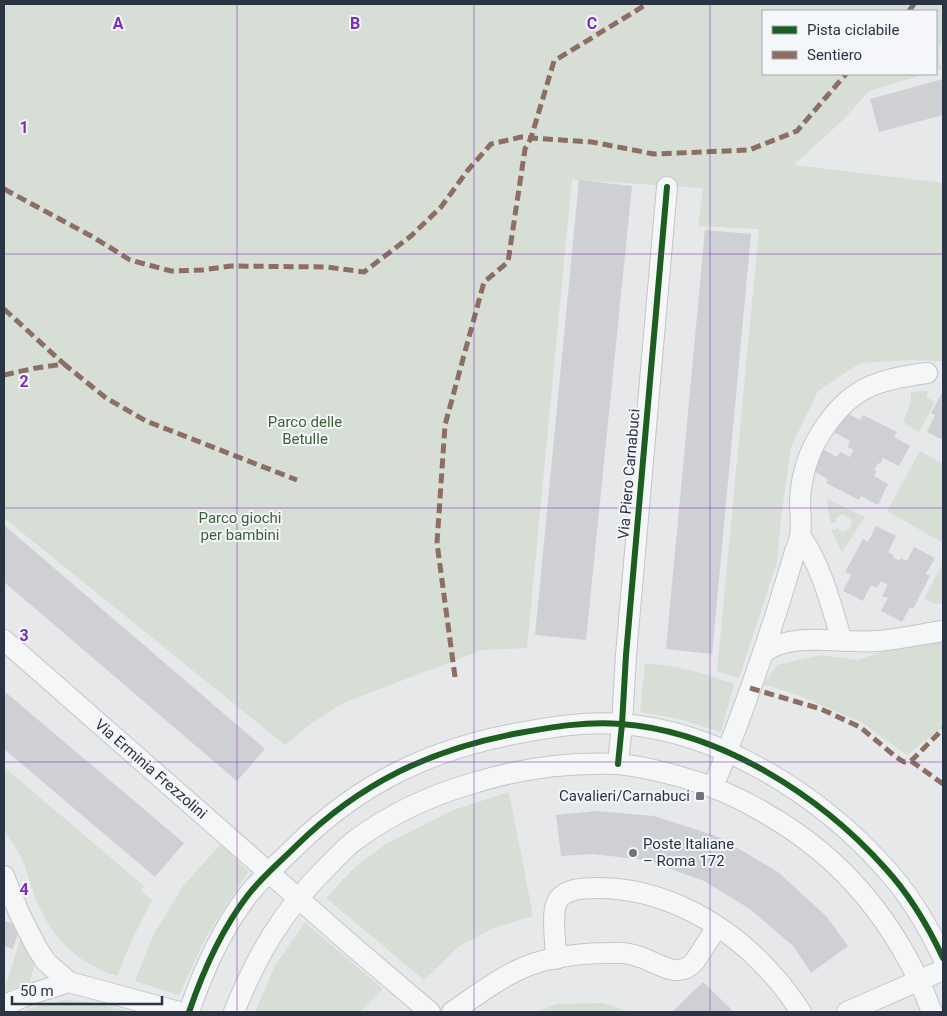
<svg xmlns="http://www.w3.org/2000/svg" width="947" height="1016" font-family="Roboto,sans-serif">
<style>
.green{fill:#d6ded6}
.building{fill:#ced0d3}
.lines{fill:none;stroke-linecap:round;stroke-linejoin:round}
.minor-casing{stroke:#c4c6c8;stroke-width:22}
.minor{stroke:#f5f6f7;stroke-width:20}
.quiet{stroke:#8d6e63;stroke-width:5;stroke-dasharray:10 5;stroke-linecap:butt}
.cycleway-casing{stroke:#f4f6f9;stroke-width:9}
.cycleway{stroke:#1b5e20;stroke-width:6}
.grid{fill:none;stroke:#7b2cbf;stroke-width:1;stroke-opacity:0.55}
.poi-dot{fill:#6c737f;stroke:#f4f6f9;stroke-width:2}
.labels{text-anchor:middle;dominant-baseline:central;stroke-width:4;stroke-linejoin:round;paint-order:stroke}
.park-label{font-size:15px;fill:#3f6138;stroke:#f4f6f9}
.street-label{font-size:15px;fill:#2b3445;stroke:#f4f6f9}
.poi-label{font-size:15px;fill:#2b3445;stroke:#f4f6f9;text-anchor:end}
.grid-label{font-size:16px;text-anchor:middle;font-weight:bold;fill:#7b2cbf;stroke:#f4f6f9;stroke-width:4;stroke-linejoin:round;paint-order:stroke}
</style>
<rect width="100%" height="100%" fill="#e6e8ea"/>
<path class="green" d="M 4,4 L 943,4 L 943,38 L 938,53 L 941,69 L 936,71 L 936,11 L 763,11 L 763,74 L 926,74 L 869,91 L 845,118 L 794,165 L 943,183 L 943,361 L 914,360 L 860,363 L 818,391 L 791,447 L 781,517 L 777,562 L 739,678 L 717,671 L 759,229 L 698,226 L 703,188 L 579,180 L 572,179 L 527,648 L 482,650 L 343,703 L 309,725 L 285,745 L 4,518 Z
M 928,391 L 926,397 L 935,402 L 919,432 L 903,422 L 911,402 L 911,392 Z
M 920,451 L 943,464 L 943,543 L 887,511 Z
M 827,499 L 865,517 L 842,552 L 831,530 L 838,528 L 840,531 L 844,532 L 850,528 L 852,522 L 850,518 L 842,514 L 836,519 L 836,523 L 831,523 L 829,515 Z
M 943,563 L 943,603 L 934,604 L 924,598 Z
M 943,636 L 943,727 L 907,755 L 861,722 L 795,694 L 763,684 L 777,665 L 821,655 L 858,660 L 909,642 Z
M 645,664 C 676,664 705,674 734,684 L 721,732 L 679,719 L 640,712 Z
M 4,767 L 144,886 L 141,891 L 152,900 L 132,939 L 117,976 C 79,964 54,940 38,904 C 31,889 28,872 21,857 C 18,850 5,834 4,828 C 3,822 4,815 4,809 C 4,795 4,781 4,767 Z
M 509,792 L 533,916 L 493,928 L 458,947 L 424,980 L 326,898 L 354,868 L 386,844 L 453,810 Z
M 221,844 L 248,872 L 208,933 L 179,995 L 135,981 L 154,934 L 183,886 Z
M 305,922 L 383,989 L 360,1012 L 255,1012 L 275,966 Z
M 23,930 L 37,953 L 30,982 L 4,992 Z
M 64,1000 C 87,1001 108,1005 131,1012 L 21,1012 L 34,1007 Z
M 603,1003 L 630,1012 L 537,1012 L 557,1004 Z"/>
<path class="building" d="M 943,79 L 943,115 L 879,132 L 870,99 Z
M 579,180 L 632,186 L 586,640 L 535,635 Z
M 705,230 L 751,234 L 712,654 L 666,649 Z
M 943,391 L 943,440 L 927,432 L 935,415 L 931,413 Z
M 845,412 L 860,420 L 863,415 L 897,432 L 894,437 L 910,446 L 899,466 L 883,458 L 880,464 L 878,463 L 874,470 L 877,471 L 874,476 L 888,484 L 878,505 L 861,496 L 859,500 L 826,483 L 828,479 L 813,471 L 824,450 L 837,457 L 840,452 L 850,457 L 854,450 L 847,447 L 850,441 L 834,432 Z
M 4,525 L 265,749 L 237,781 L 4,582 Z
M 876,526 L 896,536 L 888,552 L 894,555 L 893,557 L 900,561 L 901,558 L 907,561 L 914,547 L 935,558 L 926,574 L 930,576 L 913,609 L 910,607 L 902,622 L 881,611 L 888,598 L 882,596 L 888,585 L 881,581 L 877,588 L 871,585 L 863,601 L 843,591 L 851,575 L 845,572 L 863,539 L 868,542 Z
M 4,691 L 184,843 L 155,877 L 4,749 Z
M 596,811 L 654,816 L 719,837 L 778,872 L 827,917 L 848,946 L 811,973 L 794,947 L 750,909 L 704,881 L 646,860 L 592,854 L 561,856 L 556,815 Z
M 4,921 L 20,926 L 13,949 L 4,946 Z
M 703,982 L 734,1012 L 672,1012 Z"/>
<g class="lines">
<g class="minor-casing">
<path id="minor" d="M 800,535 C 822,567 831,605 842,641
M 4,640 L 356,949 L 430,1012
M 764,652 C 794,631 842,644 878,641 C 900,639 922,634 943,631
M 618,764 L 622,724 L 626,655 L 667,187
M 713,787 C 738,726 760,664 780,601 C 784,587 789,572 793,558 C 795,550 799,543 800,536 C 802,525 800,513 800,502 C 801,473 810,447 827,424 C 854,385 883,379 927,373
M 4,876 L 20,915 L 37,948 L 46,962 L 69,982 L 179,1012
M 556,959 C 556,945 551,913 557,902 C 564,888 585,888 598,888 C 664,888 728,924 771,973 C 783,985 792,999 801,1012
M 4,1005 L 31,994 L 69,982
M 189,1012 C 203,971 221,930 248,895 C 262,877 280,862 296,846 C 360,783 431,749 519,733 C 552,727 587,721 621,724 C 719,731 820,795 885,868 C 909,894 928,926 943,958
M 234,1012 C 257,955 283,910 327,867 C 336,858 344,849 354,841 C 390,814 434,794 477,782 C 523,768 570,762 618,764 C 639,766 660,771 681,777 C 711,785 738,797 765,813 C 846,859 899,926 932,1012
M 452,1012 C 473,998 493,982 516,971 C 544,957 579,953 610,953 C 620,952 630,953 640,957 C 659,963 678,981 695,961 L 717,927
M 847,1012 L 943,970"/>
</g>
<use href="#minor" class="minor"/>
<path class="quiet" d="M 909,11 L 914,4
M 4,189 L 93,237 L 130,260 L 171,271 L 202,270 L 231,266 L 326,267 L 364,272 L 411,236 L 441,207 L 468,170 L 491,144 L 521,137 L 531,138 L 592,142 L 654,154 L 749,150 L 797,131 L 846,74
M 4,309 L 64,364
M 4,375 L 36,368 L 64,364 L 106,398 L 146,421 L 297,480
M 455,677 L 437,543 L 445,425 L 484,282 L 508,262 L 525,149 L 531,138 L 554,61 L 647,4
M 750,688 L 821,709 L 860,727 L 896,757 L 904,762 L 911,761 L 943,729
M 911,761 L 943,784"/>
<g class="cycleway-casing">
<path id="cycleway" d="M 618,764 L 622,724 L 626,655 L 667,187
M 189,1012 C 203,971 221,930 248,895 C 262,877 280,862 296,846 C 360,783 431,749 519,733 C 552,727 587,721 621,724 C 719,731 820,795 885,868 C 909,894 928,926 943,958"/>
</g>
<use href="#cycleway" class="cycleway"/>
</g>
<path class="grid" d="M 237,4 L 237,1012M 474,4 L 474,1012M 710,4 L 710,1012M 4,254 L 943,254M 4,508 L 943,508M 4,762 L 943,762"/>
<g class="poi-dot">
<rect x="695" y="791" width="10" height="10" rx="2.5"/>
<circle cx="633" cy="853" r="5"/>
</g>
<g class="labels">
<g class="park-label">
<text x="305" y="422">Parco delle<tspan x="305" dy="17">Betulle</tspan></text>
<text x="240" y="518">Parco giochi<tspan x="240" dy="17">per bambini</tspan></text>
</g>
<g class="street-label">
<text transform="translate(629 474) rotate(-85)">Via Piero Carnabuci</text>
<text transform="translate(151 769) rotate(41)">Via Erminia Frezzolini</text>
</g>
<g class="poi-label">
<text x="690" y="796">Cavalieri/Carnabuci</text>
<text x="643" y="844" text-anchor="start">Poste Italiane<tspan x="643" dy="17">– Roma 172</tspan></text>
</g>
</g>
<g class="grid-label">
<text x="118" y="29">A</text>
<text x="355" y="29">B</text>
<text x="592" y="29">C</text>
<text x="24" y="133">1</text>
<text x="24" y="387">2</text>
<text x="24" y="641">3</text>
<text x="24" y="895">4</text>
</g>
<rect width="947" height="1016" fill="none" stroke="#2b3445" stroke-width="10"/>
<rect x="762" y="10" width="175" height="65" fill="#f4f6f9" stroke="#a4a8b1"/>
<rect x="772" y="26" width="25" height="8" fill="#1b5e20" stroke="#a4a8b1"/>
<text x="807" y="35" font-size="15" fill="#2b3445">Pista ciclabile</text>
<rect x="772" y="51" width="25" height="8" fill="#8d6e63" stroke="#a4a8b1"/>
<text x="807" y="60" font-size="15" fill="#2b3445">Sentiero</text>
<path d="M12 996v8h150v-8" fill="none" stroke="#2b3445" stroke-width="2.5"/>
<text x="20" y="996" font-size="15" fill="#2b3445" stroke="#f4f6f9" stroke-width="4" paint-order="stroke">50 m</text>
</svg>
